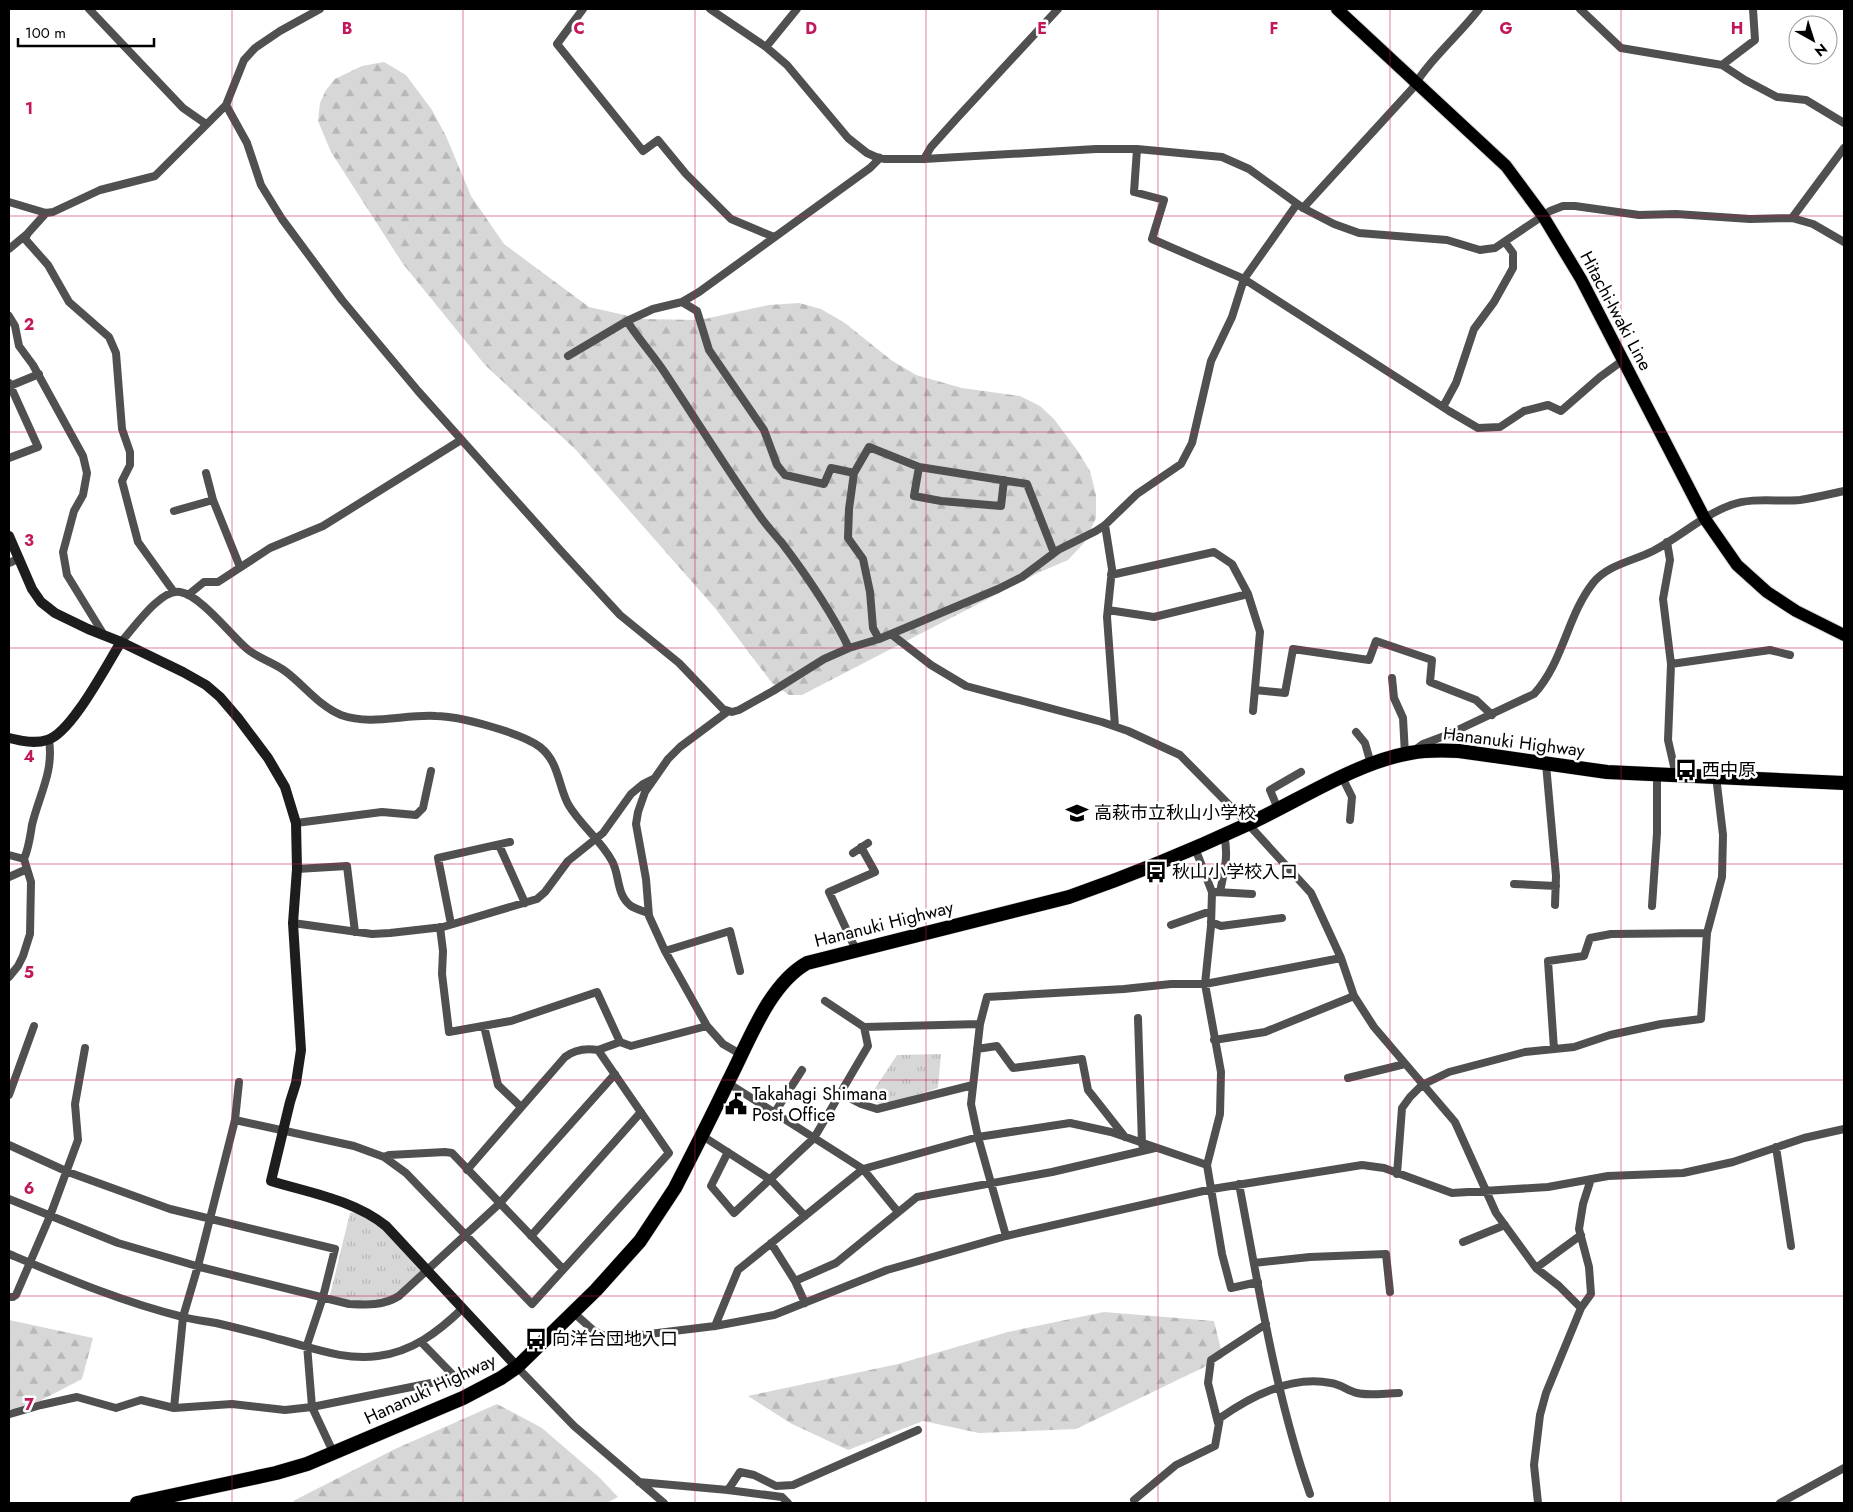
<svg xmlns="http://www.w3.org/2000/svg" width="1853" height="1512" font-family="Jost,'Noto Sans JP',sans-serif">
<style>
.forest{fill:url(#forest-firs)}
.park{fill:url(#park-tufts)}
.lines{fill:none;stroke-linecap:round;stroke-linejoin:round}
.primary-casing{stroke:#dbdbdb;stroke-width:14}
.highway-casing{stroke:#dbdbdb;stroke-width:15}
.street{stroke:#505050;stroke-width:8}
.secondary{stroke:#1d1d1d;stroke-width:10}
.primary{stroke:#000;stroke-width:12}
.highway{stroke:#000;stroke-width:14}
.grid{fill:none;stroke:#c2185b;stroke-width:1;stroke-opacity:0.55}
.labels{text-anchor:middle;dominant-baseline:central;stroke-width:5;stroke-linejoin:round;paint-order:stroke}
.street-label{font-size:18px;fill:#000;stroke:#fff}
.poi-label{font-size:18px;fill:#000;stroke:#fff;text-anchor:start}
.grid-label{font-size:16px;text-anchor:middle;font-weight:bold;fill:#c2185b;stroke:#fff;stroke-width:5;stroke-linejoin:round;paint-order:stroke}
</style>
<defs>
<pattern id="forest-firs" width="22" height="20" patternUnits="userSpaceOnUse" patternTransform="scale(1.25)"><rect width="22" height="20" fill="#d7d7d7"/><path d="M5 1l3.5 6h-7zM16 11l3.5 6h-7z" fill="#b7b7b7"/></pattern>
<pattern id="park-tufts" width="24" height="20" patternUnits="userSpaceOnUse" patternTransform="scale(1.25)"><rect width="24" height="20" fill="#d7d7d7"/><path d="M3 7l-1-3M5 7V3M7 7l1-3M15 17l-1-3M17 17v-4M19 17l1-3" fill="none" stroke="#b7b7b7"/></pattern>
</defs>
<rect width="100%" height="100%" fill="#fff"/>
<path class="forest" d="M 384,62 L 406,75 L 432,110 L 446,136 L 471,196 L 504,244 L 589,307 L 642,319 L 700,320 L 769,305 L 799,303 L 821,309 L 845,323 L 891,360 L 916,375 L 962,388 L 1020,396 L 1040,406 L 1054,419 L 1077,450 L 1090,471 L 1096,495 L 1096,518 L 1084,543 L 1068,560 L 1040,572 L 802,695 L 789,695 L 772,683 L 715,608 L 576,450 L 485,365 L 403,264 L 331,152 L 318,121 L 320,103 L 326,90 L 335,79 L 362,66 Z
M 1104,1312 L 1214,1321 L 1223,1358 L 1076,1429 L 979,1433 L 923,1421 L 848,1450 L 792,1424 L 748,1396 L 898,1364 L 1008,1332 Z
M 9,1320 L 93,1338 L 82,1379 L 24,1409 L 9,1409 Z
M 497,1404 L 542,1428 L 600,1478 L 618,1497 L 607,1503 L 292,1503 L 295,1500 L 395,1449 Z"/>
<path class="park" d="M 941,1054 L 938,1088 L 883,1105 L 868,1099 L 897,1055 Z
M 362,1211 L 381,1223 L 427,1271 L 397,1298 L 382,1303 L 329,1299 L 350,1213 Z"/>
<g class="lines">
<g class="primary-casing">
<path id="primary" d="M 1337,9 L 1506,166 L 1543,216 L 1581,279 L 1705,519 L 1737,565 L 1767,592 L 1796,611 L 1844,635"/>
</g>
<g class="highway-casing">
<path id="highway" d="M 137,1503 L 276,1473 L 307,1464 L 463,1398 L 501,1378 L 517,1367 L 596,1290 L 640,1241 L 675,1188 C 693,1153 711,1118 728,1082 C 748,1044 768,985 807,963 L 1069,897 C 1129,876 1188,852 1246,825 C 1297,802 1354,763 1410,753 C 1426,750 1442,750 1459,751 L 1607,772 L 1844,783"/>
</g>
<path class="street" d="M 89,9 L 183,108 L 206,124
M 583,9 L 557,44 L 643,151 L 658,140 L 686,174 L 731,219 L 774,237
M 710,9 L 766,47 L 787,65 L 848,138 L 867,153 L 876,157 L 885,159 L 924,159 L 1096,149 L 1137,149 L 1222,157 L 1249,169 L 1303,208 L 1334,224 L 1359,233 L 1447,240 L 1480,250 L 1487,249 L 1495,248 L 1550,211 L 1563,206 L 1575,206 L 1639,215 L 1676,214 L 1750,219 L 1792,218 L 1813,224 L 1844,242
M 1580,9 L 1621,48 L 1722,65 L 1755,40 L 1753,9
M 766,47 L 797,9
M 1722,65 L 1745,80 L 1777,97 L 1806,100 L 1844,123
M 226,105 L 247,143 L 261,185 L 282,219 L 342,300 L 418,391 L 561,551 L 620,615 L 679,663 L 723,709 L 732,712 L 739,710 L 773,691 L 824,659 L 849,648 L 879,639 L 998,589 L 1022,577 L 1058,550 L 1096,531 L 1105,525 L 1137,494 L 1181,464 L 1192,443 L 1211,361 L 1232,317 L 1244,279 L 1297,204
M 1137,149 L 1134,192 L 1164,200 L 1152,239 L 1244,279 L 1449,411 L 1478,428 L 1500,427 L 1524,411 L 1548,405 L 1561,411 L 1600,377 L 1622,361
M 924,159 L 931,147 L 957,118 L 1058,9
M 9,202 L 46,213 L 53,212 L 100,190 L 155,176 L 226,105 L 244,60 L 255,48 L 280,31 L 320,9
M 1303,208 L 1412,89 C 1430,59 1458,36 1479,9
M 46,213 L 28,233 L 25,239 L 48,265 L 69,302 L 109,337 L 116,353 L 122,429 L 130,452 L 130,465 L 122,481 L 138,542 L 174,592
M 1792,218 L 1844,148
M 9,249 L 27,234
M 682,302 L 697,311 L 709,350 L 764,430 L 777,465 L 785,475 L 824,484 L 831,468 L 854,473
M 9,316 L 15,326 L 19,346 L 33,365 L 83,456 L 87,473 L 83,495 L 74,511 L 63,552 L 67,575 L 104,635
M 627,321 C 639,340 655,357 667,376 C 699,424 729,473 762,519 C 768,527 775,535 782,543 C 807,576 831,611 849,648
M 568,356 L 627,321 L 653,309 L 682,302 L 699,292 L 870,168 L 880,158
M 9,383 L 38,447 L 9,458
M 10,386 L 39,374
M 1443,407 L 1456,383 L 1474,329 L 1494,302 L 1513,268 L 1513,253 L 1505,242
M 919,467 L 914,496 L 941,501 L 1001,506 L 1004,480
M 206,473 L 213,500 L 240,567
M 174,511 L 213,500
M 1105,525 L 1112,569 L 1107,617 L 1115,726
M 1667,542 L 1670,560 L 1663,599 L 1671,664 L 1668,740 L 1676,775
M 9,563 L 18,559
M 1111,575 L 1214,552 L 1232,564 L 1248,594 L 1260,632 L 1253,711
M 188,595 L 204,582 L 218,582 L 270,548 L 323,526 L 461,440
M 1108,610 L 1154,617 L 1248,594
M 891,634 L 931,665 L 966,686 L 1102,722 L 1128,731 L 1180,755 L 1248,824 L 1311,893 L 1341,958 L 1354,996 L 1374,1027 L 1455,1122 L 1496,1213 L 1536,1268 L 1559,1286 L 1581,1308 L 1546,1393 L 1540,1415 L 1534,1465 L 1538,1503
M 879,639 L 873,628 L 870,592 L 863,559 L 848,538 L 849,509 L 854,473 L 869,447 L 919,467 L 1027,484 L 1054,553
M 121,642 C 133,629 161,588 180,592 C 200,595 230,634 246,648 C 257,658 273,662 285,671 C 304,685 319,706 341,715 C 372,726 404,714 436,716 C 459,716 522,733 540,747 C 559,762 558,785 568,804 C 580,825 601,840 612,861 C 620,875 616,895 631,906 C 636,909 643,911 648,913
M 1671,664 L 1770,650 L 1790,655
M 1392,678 L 1394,698 L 1403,718 L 1405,754
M 1255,690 L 1285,693 L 1293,649 L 1369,660 L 1376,641 L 1432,660 L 1430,682 L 1476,700 L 1492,715
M 727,712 L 680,747 L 668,759 L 645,792 L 638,812 L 636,824 L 646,879 L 649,916 L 665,951 L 707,1026 L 723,1044 L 742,1055
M 1356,732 L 1365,743 L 1371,764
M 1415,750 L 1423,744 L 1447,735 L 1534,694 C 1563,663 1567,616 1593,583 C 1607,565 1633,561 1653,551 C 1680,537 1703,515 1731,505 C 1752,497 1778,502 1800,500 C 1814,498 1830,494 1844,491
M 1546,764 L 1556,876 L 1555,905
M 1342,777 L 1352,797 L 1350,820
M 1278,809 L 1270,790 L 1301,772
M 296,823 L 382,812 L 416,815 L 423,808 L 431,771
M 499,845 L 525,903
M 1195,848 L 1212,892 L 1211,926 L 1205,984 L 1221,1072 L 1220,1114 L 1207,1165
M 853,853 L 868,843
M 9,855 L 24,859
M 297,869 L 347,866 L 355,932
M 9,877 L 27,869
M 1514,884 L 1556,886
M 1216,892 L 1252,894
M 1220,892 C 1224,871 1229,857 1224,835
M 1652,906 L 1657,833 L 1657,774
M 1211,922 L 1221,926 L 1282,918
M 293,923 L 372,934 L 390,933 L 443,927 L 537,899 L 545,892 L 568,861 L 603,833 L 631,794 L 643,784 L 653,779
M 451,924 L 438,858 L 510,842
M 1171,925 L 1211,911
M 440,927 L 443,951 L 442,974 L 449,1032 L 511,1021 L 597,992 L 620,1042
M 856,950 L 829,892 L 875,872 L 861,847
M 665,951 L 730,931 L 740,971
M 9,977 L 18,966 L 23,956 L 30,934 L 31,882 L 24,859 C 29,847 30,837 32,825 C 39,795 54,772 49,740
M 825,1001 L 864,1027
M 1138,1018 L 1142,1144
M 484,1026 L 498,1085 L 521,1107
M 1214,1040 L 1265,1032 L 1354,996
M 977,1049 L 997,1046 L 1013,1068 L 1082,1059 L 1088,1090 L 1125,1137
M 1554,1049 L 1548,961 L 1584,956 L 1590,938 L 1611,934 L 1707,933
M 598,1050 L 620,1042 L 631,1046 L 707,1026
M 1348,1078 L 1405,1064
M 239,1082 L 235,1120 L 198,1266 L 183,1317 L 174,1408 L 232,1404 L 285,1410 L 312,1407 L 334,1454
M 728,1083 L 863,1169 L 898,1212
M 840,1093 L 861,1104 L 877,1109 L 973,1085
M 9,1095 L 34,1026
M 775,1112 L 802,1070
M 235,1120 L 354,1146 L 384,1157 L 406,1173 L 532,1304 L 669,1153 L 598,1050 C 586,1048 574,1050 565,1057 L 467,1170
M 701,1135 L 771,1180 L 805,1216
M 9,1145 L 68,1172 L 170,1209 L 335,1249 L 323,1297 L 307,1345 L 312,1407 L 456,1378 L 421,1342
M 1776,1147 L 1791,1246
M 728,1152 L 711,1186 L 734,1213 L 814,1138 L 868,1046 L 864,1027 L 980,1024
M 384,1157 L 389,1155 L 445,1152 L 452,1153 L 563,1269
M 1397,1174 L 1402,1108 L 1410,1097 L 1422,1085 L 1449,1072 L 1525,1052 L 1574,1047 L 1610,1035 L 1661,1024 L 1701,1019 L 1707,933 L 1722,877 L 1723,835 L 1716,776
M 1239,1184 C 1259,1288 1275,1393 1310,1494
M 9,1199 L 118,1243 L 200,1267 L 349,1304 C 367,1305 383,1306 399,1296 L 499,1204 L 615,1074
M 531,1236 L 641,1112
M 1006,1236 L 978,1137 L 971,1104 L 980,1024 L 987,997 L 1124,989 L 1171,984 L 1205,984 L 1341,958
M 1463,1242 L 1505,1225
M 771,1243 L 795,1281
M 9,1254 C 66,1278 122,1302 183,1317 C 194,1320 205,1321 216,1323 C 237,1328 258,1333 278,1339 C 311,1347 344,1361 378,1356 C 412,1352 438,1332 462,1309
M 1254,1263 L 1310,1257 L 1386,1254 L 1390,1292
M 1536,1268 L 1581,1235
M 9,1297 L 13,1297 L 16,1295 L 50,1216 L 78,1140 L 75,1104 L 85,1048
M 805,1303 L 795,1281 L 836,1263 L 917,1197 L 1052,1172 L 1155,1148
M 1581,1308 L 1591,1294 L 1589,1267 L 1579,1229 L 1583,1204 L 1591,1179
M 574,1313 L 594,1331 L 605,1336 L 641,1335 L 715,1326 L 774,1315 L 887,1270 L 1006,1236 L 1212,1189 L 1362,1165 L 1384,1168 L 1452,1193 L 1548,1187 L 1608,1176 L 1683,1173 L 1733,1162 L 1804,1138 L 1844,1129
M 715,1326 L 738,1270 L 863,1169 L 978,1137 L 1070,1123 L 1111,1132 L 1207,1165 L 1222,1254 L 1231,1288 L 1258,1282
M 517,1367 L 574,1426 L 664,1503
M 10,1414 L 41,1405 L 77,1397 L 116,1408 L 141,1400 L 174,1408
M 1218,1423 L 1208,1383 L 1211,1360 L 1266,1324
M 639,1482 L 728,1490 L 782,1497 L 788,1503
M 728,1490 L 740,1472 L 754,1475 L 776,1486 L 793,1485 L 918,1430
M 1134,1500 L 1176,1465 L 1215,1446 L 1220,1418 C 1251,1396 1291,1375 1331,1383 C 1340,1384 1348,1391 1357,1393 C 1369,1396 1386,1393 1399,1393
M 1780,1503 L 1844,1468"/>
<path class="secondary" d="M 9,536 L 32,589 L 41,602 L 55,613 L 88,629 L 121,642 L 183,672 L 206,685 L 220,697 L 238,718 L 268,758 L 285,787 L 296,823 L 297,869 L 293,923 L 301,1050 L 296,1083 L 290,1102 L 271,1181 C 310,1193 354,1200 386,1226 L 517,1367
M 9,738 C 21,741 35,744 47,740 C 71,734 107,664 121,642"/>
<use href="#primary" class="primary"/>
<use href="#highway" class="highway"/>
</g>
<path class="grid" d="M 232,9 L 232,1503M 463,9 L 463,1503M 695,9 L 695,1503M 926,9 L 926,1503M 1158,9 L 1158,1503M 1390,9 L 1390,1503M 1621,9 L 1621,1503M 9,216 L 1844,216M 9,432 L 1844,432M 9,648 L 1844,648M 9,864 L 1844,864M 9,1080 L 1844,1080M 9,1296 L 1844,1296"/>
<defs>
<g id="bus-bare" transform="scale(1.725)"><path d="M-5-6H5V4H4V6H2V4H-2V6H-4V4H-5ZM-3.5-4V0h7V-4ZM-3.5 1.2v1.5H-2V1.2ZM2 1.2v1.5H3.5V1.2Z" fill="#000" stroke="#fff" stroke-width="2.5" paint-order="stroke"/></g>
<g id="school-bare" transform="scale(1.725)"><path d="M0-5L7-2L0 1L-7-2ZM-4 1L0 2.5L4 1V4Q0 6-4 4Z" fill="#000" stroke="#fff" stroke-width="2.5" paint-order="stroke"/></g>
<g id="civic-bare" transform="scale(1.725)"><path d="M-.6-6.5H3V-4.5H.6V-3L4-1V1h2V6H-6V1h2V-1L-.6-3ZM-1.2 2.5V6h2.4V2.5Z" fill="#000" stroke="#fff" stroke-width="2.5" paint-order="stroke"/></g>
</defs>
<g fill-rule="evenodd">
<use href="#bus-bare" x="1686" y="770"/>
<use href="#school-bare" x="1077" y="813"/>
<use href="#bus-bare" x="1156" y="872"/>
<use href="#civic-bare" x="736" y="1104"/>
<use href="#bus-bare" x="536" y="1339"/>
</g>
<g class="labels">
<g class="street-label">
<text transform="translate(1616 311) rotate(62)">Hitachi-Iwaki Line</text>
<text transform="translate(1514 742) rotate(7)">Hananuki Highway</text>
<text transform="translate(884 924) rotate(-14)">Hananuki Highway</text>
<text transform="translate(430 1389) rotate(-25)">Hananuki Highway</text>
</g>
<g class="poi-label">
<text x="1702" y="770">西中原</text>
<text x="1094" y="813">高萩市立秋山小学校</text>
<text x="1172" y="872">秋山小学校入口</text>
<text x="752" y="1094">Takahagi Shimana<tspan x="752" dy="21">Post Office</tspan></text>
<text x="552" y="1339">向洋台団地入口</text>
</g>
</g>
<g class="grid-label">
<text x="347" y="34">B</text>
<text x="579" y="34">C</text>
<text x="811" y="34">D</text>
<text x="1042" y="34">E</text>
<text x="1274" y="34">F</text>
<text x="1506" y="34">G</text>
<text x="1737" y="34">H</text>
<text x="29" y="114">1</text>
<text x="29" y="330">2</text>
<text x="29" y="546">3</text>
<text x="29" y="762">4</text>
<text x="29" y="978">5</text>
<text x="29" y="1194">6</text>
<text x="29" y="1410">7</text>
</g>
<rect width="1853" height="1512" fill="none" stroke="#000000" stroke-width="20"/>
<g transform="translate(1813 40) rotate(141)"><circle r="24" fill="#ffffff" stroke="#999999"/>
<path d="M0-4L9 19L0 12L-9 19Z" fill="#000000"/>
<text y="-8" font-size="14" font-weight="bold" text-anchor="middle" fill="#000000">N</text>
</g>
<path d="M18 38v8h136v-8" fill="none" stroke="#000000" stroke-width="2.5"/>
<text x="25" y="38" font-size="15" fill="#000000" stroke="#ffffff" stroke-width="4" paint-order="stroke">100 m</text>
</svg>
